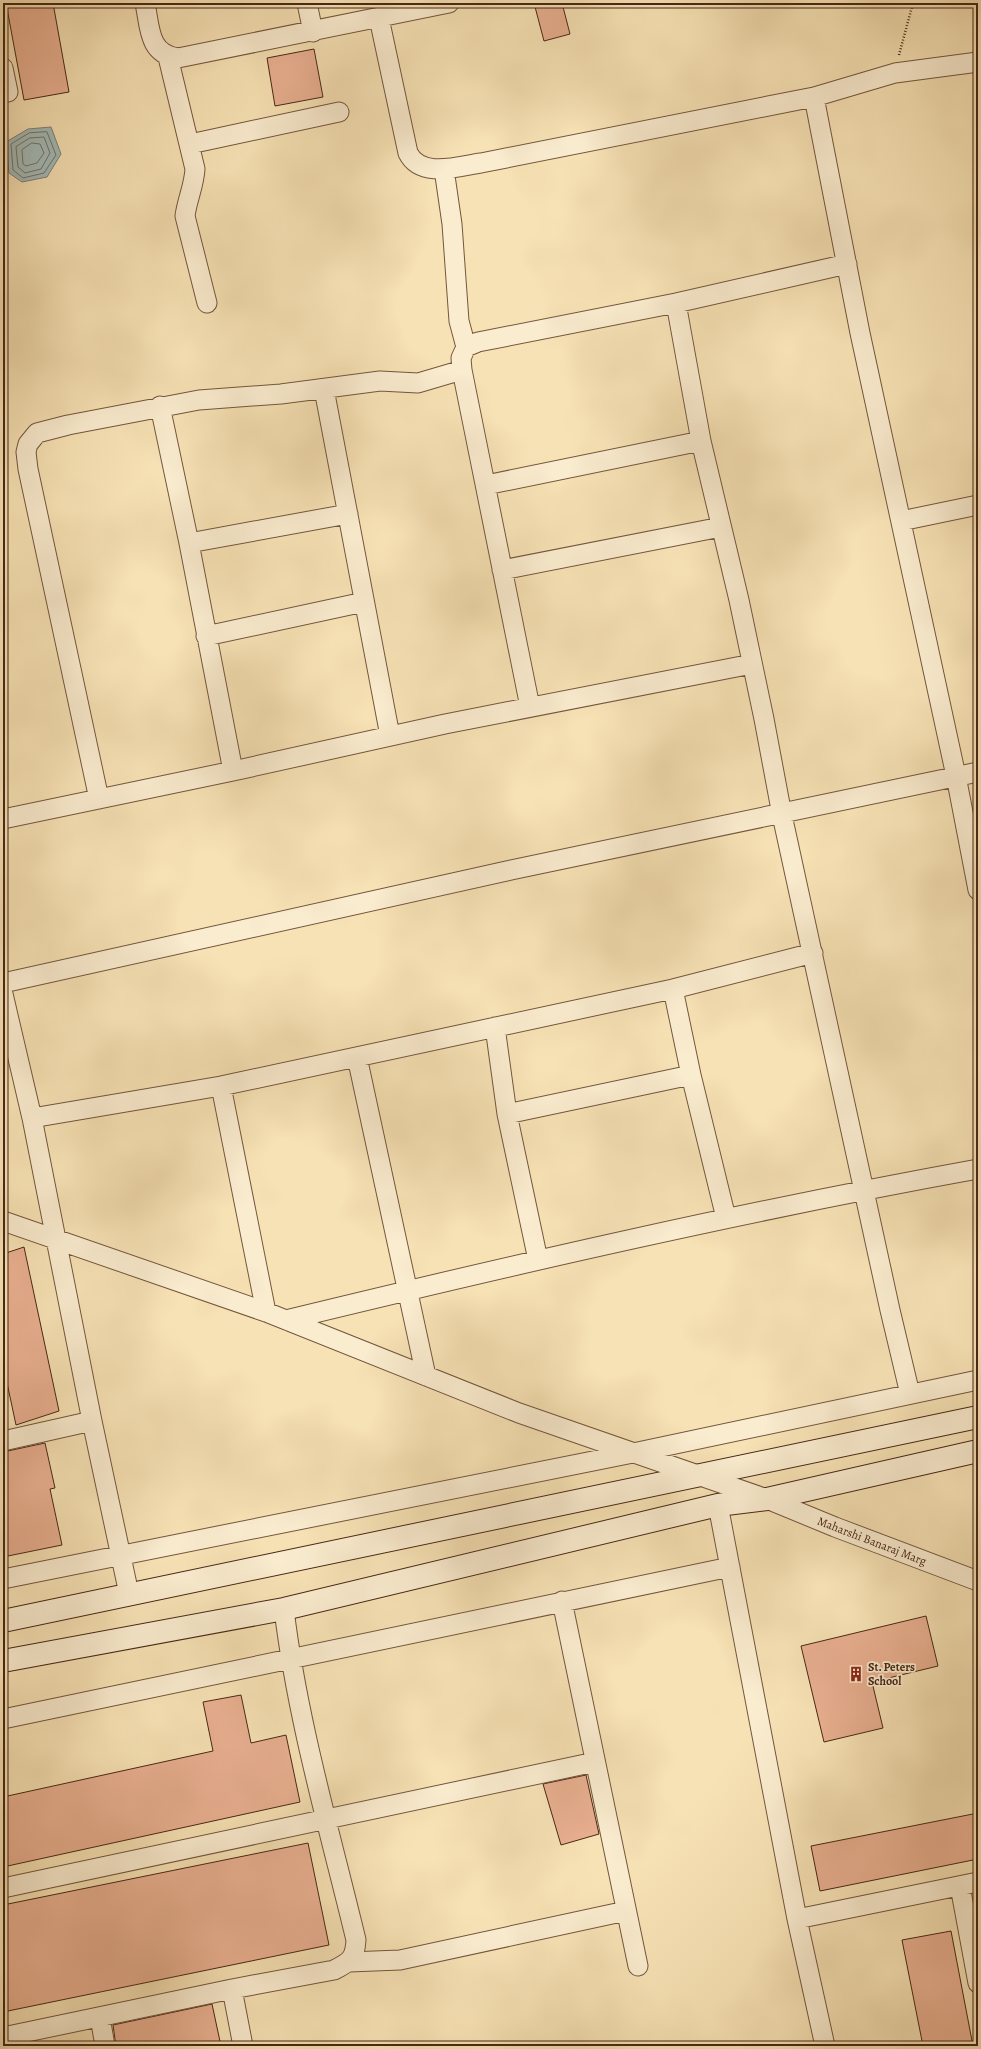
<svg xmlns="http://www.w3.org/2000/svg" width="981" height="2049" font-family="Alegreya,serif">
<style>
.water{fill:#a2bbb9;stroke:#7e8077}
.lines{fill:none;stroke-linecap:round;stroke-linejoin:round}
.shore{stroke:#757167;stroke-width:1}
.building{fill:#e9b091;stroke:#482715}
.street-casing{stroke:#74563d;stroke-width:21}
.secondary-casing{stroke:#482715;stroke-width:24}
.path{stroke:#482715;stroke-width:2.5;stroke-dasharray:1 2;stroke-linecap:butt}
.street{stroke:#faeccf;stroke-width:19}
.secondary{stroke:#faeccf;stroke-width:22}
.labels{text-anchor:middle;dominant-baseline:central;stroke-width:3.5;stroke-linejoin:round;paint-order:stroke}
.street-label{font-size:12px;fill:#482715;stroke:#faeccf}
.poi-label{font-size:12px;font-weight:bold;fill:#482715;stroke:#faeccf;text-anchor:start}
</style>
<rect width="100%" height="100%" fill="#f7e2b5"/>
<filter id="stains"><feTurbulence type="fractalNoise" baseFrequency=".005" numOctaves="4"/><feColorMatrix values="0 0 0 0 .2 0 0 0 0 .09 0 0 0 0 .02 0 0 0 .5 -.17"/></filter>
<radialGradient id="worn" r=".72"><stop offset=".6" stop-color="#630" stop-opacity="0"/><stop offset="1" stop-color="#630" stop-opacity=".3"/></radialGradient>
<path class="water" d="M 51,127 L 61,154 L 47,177 L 22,182 L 9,173 L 6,142 L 28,129 Z"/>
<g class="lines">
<path class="shore" d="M 47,132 L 56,155 L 44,173 L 23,178 L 13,170 L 11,144 L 29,133 Z
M 30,138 L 44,137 L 50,153 L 41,169 L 25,173 L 18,167 L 16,147 Z
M 32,143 L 40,144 L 44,153 L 37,163 L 26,166 L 23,164 L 22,150 Z"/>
</g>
<path class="building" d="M 6,3 L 53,3 L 69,92 L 24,100 Z
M 534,3 L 562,3 L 570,34 L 544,41 Z
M 314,49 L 323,97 L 275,106 L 267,58 Z
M 24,1247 L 59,1411 L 16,1425 L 3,1364 L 3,1254 Z
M 45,1443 L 55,1488 L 50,1489 L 62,1545 L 3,1557 L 3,1452 Z
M 926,1616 L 938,1666 L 872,1682 L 883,1728 L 824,1742 L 801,1646 Z
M 241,1695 L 251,1743 L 286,1735 L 300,1802 L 3,1867 L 3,1797 L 213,1751 L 203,1702 Z
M 586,1775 L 599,1834 L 561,1845 L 543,1784 Z
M 978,1813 L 978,1859 L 820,1891 L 811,1846 Z
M 308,1843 L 329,1945 L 3,2012 L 3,1905 Z
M 951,1931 L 973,2046 L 923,2046 L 902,1940 Z
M 212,2004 L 221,2046 L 116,2046 L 113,2025 Z"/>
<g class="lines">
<g class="street-casing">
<path id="street" d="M 145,3 C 150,27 148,54 178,58 L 449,3
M 307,3 L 313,32
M 379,18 L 408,153 C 421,179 459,166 481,163 L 814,97 L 895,73 L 978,62
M 168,57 L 195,169 C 194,186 187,200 185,216 L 207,303
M 3,68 L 8,92
M 814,97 L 860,333 L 956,776 L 978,890
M 190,144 L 339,112
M 444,169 L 452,224 L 459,321 L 466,347
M 676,303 L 701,441 L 739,600 L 764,719 L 782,815 L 890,1310 L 910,1394
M 324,389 L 390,736
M 160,406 L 189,543 L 233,771
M 486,485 L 701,441
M 901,521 L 978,505
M 189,543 L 348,514
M 502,570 L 721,527
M 206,636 L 364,602
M 530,707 L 462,370 L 461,358 L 466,347 L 478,342 L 676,303 L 847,264
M 99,799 L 28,469 L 26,452 L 28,444 L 37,433 L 68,425 L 199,400 L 281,394 L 380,381 L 418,383 L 462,370
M 3,819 L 233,771 L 445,724 L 752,664
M 3,983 L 511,870 L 978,772
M 673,989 L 813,953
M 3,994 L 32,1118 L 92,1421 L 129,1594
M 495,1027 L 507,1114
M 357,1057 L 426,1376
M 691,1075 L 726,1218
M 221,1086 L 266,1312
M 32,1118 L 221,1086 L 673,989 L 691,1075 L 507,1114 L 538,1260
M 3,1221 L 266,1312 L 519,1413 L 767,1499 L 835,1527 L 978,1581
M 286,1320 C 516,1264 746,1211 978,1169
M 3,1441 L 92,1421
M 718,1505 L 797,1919 L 825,2046
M 3,1579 L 633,1453 L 978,1380
M 562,1601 L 638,1966
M 3,1719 L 730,1567
M 960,1886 L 978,1983
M 3,1888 L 595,1762
M 797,1919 L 978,1882
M 349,1962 L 400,1960 L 626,1911
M 232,1989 L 243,2046
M 100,2017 L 105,2046
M 3,2037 L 232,1989 L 334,1970 C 350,1962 355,1959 356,1940 C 330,1832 297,1719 284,1609"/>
</g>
<g class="secondary-casing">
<path id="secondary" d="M 3,1621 L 978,1417
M 3,1661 L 284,1609 L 718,1505 L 767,1499 L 978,1451"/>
</g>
<path class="path" d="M 899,55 L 913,3"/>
<use href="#street" class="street"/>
<use href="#secondary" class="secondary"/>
</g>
<defs>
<g id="building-bare" transform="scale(1.2)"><path d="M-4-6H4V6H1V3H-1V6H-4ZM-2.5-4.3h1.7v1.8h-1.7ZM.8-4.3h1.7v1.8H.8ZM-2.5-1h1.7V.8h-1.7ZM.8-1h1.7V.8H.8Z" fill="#8f2418" stroke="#faeccf" stroke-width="2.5" paint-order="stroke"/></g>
</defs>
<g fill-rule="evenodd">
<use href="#building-bare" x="856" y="1674"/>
</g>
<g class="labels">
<g class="street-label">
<text transform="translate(872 1541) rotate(21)">Maharshi Banaraj Marg</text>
</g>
<g class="poi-label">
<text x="868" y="1667">St. Peters<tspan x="868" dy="14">School</tspan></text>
</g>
</g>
<rect width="981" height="2049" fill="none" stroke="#f7e2b5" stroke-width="16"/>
<rect x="4" y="4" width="973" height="2041" fill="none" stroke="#482715" stroke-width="2"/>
<rect x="8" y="8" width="965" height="2033" fill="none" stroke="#482715"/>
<rect width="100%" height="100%" filter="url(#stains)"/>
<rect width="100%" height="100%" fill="url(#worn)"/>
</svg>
